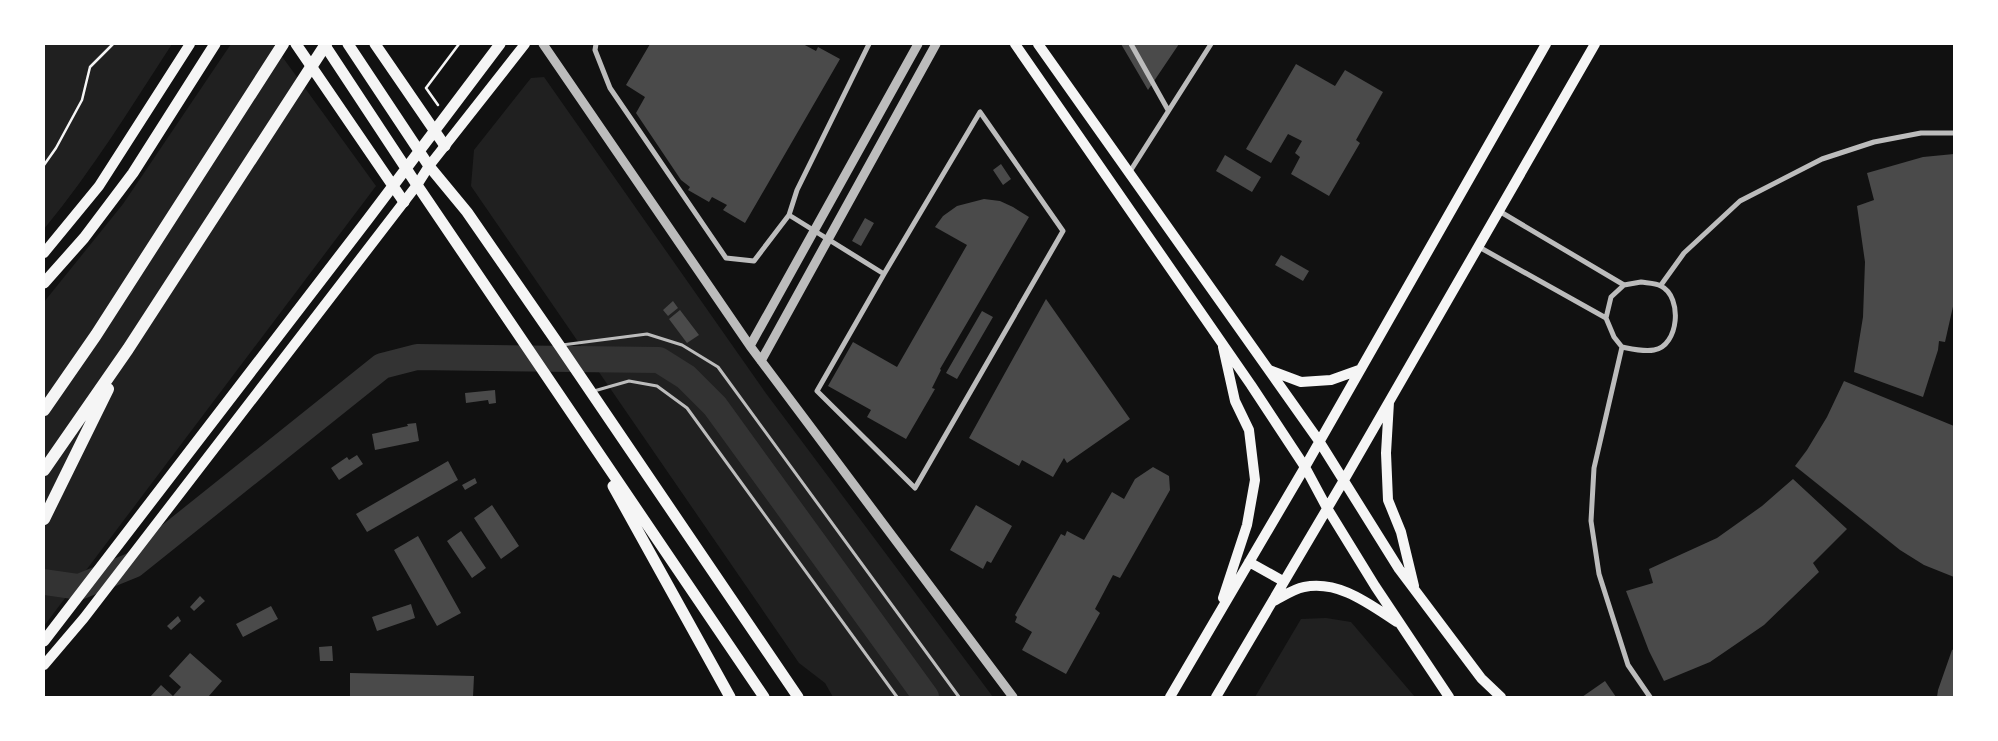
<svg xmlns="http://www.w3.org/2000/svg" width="1998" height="741" font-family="'Work Sans',sans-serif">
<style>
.green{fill:#202020}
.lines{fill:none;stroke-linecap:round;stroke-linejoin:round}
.river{stroke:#333;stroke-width:26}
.building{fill:#4a4a4a}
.path{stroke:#f5f5f5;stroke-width:2.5}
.service{stroke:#bcbcbc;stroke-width:3}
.minor{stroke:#bcbcbc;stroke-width:5}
.tertiary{stroke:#bcbcbc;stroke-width:9}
.secondary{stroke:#f5f5f5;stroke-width:10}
.primary{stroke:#f5f5f5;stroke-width:10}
.trunk{stroke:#f5f5f5;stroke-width:11}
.motorway{stroke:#f5f5f5;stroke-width:12}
</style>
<rect width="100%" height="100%" fill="#111"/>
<path class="green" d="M 44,44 L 172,44 C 131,107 92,171 44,229 Z
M 231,44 L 273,44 L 376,186 L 44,626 L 44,302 L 123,204 Z
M 544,77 L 765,392 L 993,697 L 833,697 L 825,683 L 799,663 L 471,186 L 474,150 L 531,78 Z
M 1326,618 L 1351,622 L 1415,697 L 1255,697 L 1301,619 Z"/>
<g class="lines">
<path class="river" d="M 44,582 L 79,587 L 133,565 L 382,366 L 417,357 L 659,360 L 686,377 L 715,406 L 926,697"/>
</g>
<path class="building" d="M 650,44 L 803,44 L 816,51 L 818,47 L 840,59 L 745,223 L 723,210 L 727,205 L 712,197 L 709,202 L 688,190 L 690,187 L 681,180 L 636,113 L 645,97 L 626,85 Z
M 1121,44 L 1179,44 L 1148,90 Z
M 1296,64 L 1335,86 L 1345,70 L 1383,92 L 1356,140 L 1360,143 L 1329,196 L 1291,174 L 1300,157 L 1295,153 L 1302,141 L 1288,134 L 1271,163 L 1246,149 Z
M 1954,154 L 1954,302 L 1945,342 L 1939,341 L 1938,350 L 1923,397 L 1854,372 L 1863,317 L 1865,262 L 1857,206 L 1874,200 L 1867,173 L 1923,157 Z
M 1225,155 L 1261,177 L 1252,192 L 1216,171 Z
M 1001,164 L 1011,179 L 1003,185 L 993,170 Z
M 984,199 L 1000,201 L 1013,207 L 1029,217 L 940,369 L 941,370 L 932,388 L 935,389 L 906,439 L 867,417 L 871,410 L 828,386 L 853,342 L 897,367 L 967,245 L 935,227 L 943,216 L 957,206 Z
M 865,218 L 874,223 L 861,246 L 852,241 Z
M 1281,255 L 1309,271 L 1303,281 L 1275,265 Z
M 1046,299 L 1130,419 L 1067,463 L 1064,458 L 1053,477 L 1022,460 L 1019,466 L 969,438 Z
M 673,301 L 678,308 L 668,316 L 663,310 Z
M 680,310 L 699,335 L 687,343 L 669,319 Z
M 982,311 L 993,317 L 957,379 L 946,373 Z
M 1844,381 L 1954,426 L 1954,577 L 1924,565 L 1900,550 L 1795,466 L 1807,450 L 1827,417 Z
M 495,390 L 496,403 L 489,404 L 488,400 L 466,403 L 465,393 Z
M 416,423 L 419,441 L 375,450 L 372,434 L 408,426 L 407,424 Z
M 357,455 L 363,464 L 339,480 L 331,468 L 347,457 L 349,460 Z
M 448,461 L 458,480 L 367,532 L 356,514 Z
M 1153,467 L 1169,476 L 1170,490 L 1120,578 L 1113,575 L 1095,609 L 1100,613 L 1066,674 L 1022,650 L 1032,632 L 1015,622 L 1017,617 L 1015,615 L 1061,534 L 1065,536 L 1067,531 L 1084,540 L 1112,492 L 1124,499 L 1135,479 Z
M 475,478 L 477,483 L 465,490 L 462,485 Z
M 1793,479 L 1847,529 L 1813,563 L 1819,572 L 1764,625 L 1710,662 L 1664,681 L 1649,651 L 1626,591 L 1653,583 L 1649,569 L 1717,538 L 1762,506 Z
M 492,505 L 519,546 L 501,559 L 474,518 Z
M 976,505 L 1012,526 L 991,563 L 987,561 L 983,569 L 950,550 Z
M 461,531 L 486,568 L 472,578 L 447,541 Z
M 418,536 L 461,613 L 437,626 L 394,550 Z
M 200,596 L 205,601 L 194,611 L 190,607 Z
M 411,604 L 415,618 L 377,631 L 372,617 Z
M 271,606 L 278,619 L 243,637 L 236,624 Z
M 178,616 L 181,621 L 171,630 L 167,626 Z
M 332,646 L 333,661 L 320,661 L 319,647 Z
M 1954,649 L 1954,697 L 1937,697 L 1938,690 L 1952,650 Z
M 190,653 L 222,681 L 208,697 L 150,697 L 161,685 L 173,696 L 181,687 L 169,676 Z
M 350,673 L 474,676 L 473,697 L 350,697 Z
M 1605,681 L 1616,697 L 1582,697 Z"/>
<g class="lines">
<path class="path" d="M 438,105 L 426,88 L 459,44
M 44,165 L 56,148 L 82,100 L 90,67 L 113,44"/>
<path class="service" d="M 562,345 L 647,334 L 682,345 L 718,367 L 959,697
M 594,391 L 629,381 L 657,386 L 687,408 L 897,697"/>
<path class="minor" d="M 596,44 L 595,50 L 610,88 L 726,258 L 754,261 L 789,215 L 797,190 L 869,44
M 1131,44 L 1168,110
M 1129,173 L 1211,44
M 1499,211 L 1624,285
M 789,215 L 884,274 L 817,391 L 915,488 L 1063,231 L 980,112 L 884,274
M 1479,247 L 1606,318
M 1641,282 C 1647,283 1656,283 1661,286 C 1683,297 1679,346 1654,350 C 1644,352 1632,349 1622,347 L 1614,337 L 1606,318 L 1611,297 L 1624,285 Z
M 1661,285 L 1684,253 L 1740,201 L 1822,159 L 1874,142 L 1921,133 L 1954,133
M 1622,347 L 1594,468 L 1591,521 L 1599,574 L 1628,665 L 1650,697"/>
<path class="tertiary" d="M 543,44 L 750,346 L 1013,697
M 750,346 L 918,44
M 761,361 L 936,44"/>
<path class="secondary" d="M 1015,44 L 1251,385 L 1305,467 L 1327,508 L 1375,586 L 1449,697
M 1038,44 L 1319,441 L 1399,569 L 1481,678 L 1501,697
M 1223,347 L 1235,401 L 1249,430 L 1255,480 L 1247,525 L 1223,598
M 1269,370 L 1301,382 L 1331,380 L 1359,370
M 1389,402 L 1386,453 L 1388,500 L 1401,532 L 1414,586
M 1249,562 L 1283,581
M 1272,602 C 1282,597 1293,589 1304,587 C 1339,580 1369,604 1397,622
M 1170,697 L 1305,467 L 1546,44
M 1216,697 L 1344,480 L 1595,44"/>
<path class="primary" d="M 44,253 L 99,186 L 190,44
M 44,665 L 84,618 L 417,185 L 429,166 L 525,44"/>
<path class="trunk" d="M 296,44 L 404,202
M 324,44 L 417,185 L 764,697
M 348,44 L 429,166 L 467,212 L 559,345 L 798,697
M 375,44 L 445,146
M 44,283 L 84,238 L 133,173 L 215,44
M 613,486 L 730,697
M 44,641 L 368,219 L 500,44"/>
<path class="motorway" d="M 44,410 L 96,335 L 283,44
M 44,470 L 128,349 L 326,44
M 44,519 L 108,389"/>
</g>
<rect width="1998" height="741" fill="none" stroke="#ffffff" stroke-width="90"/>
</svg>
